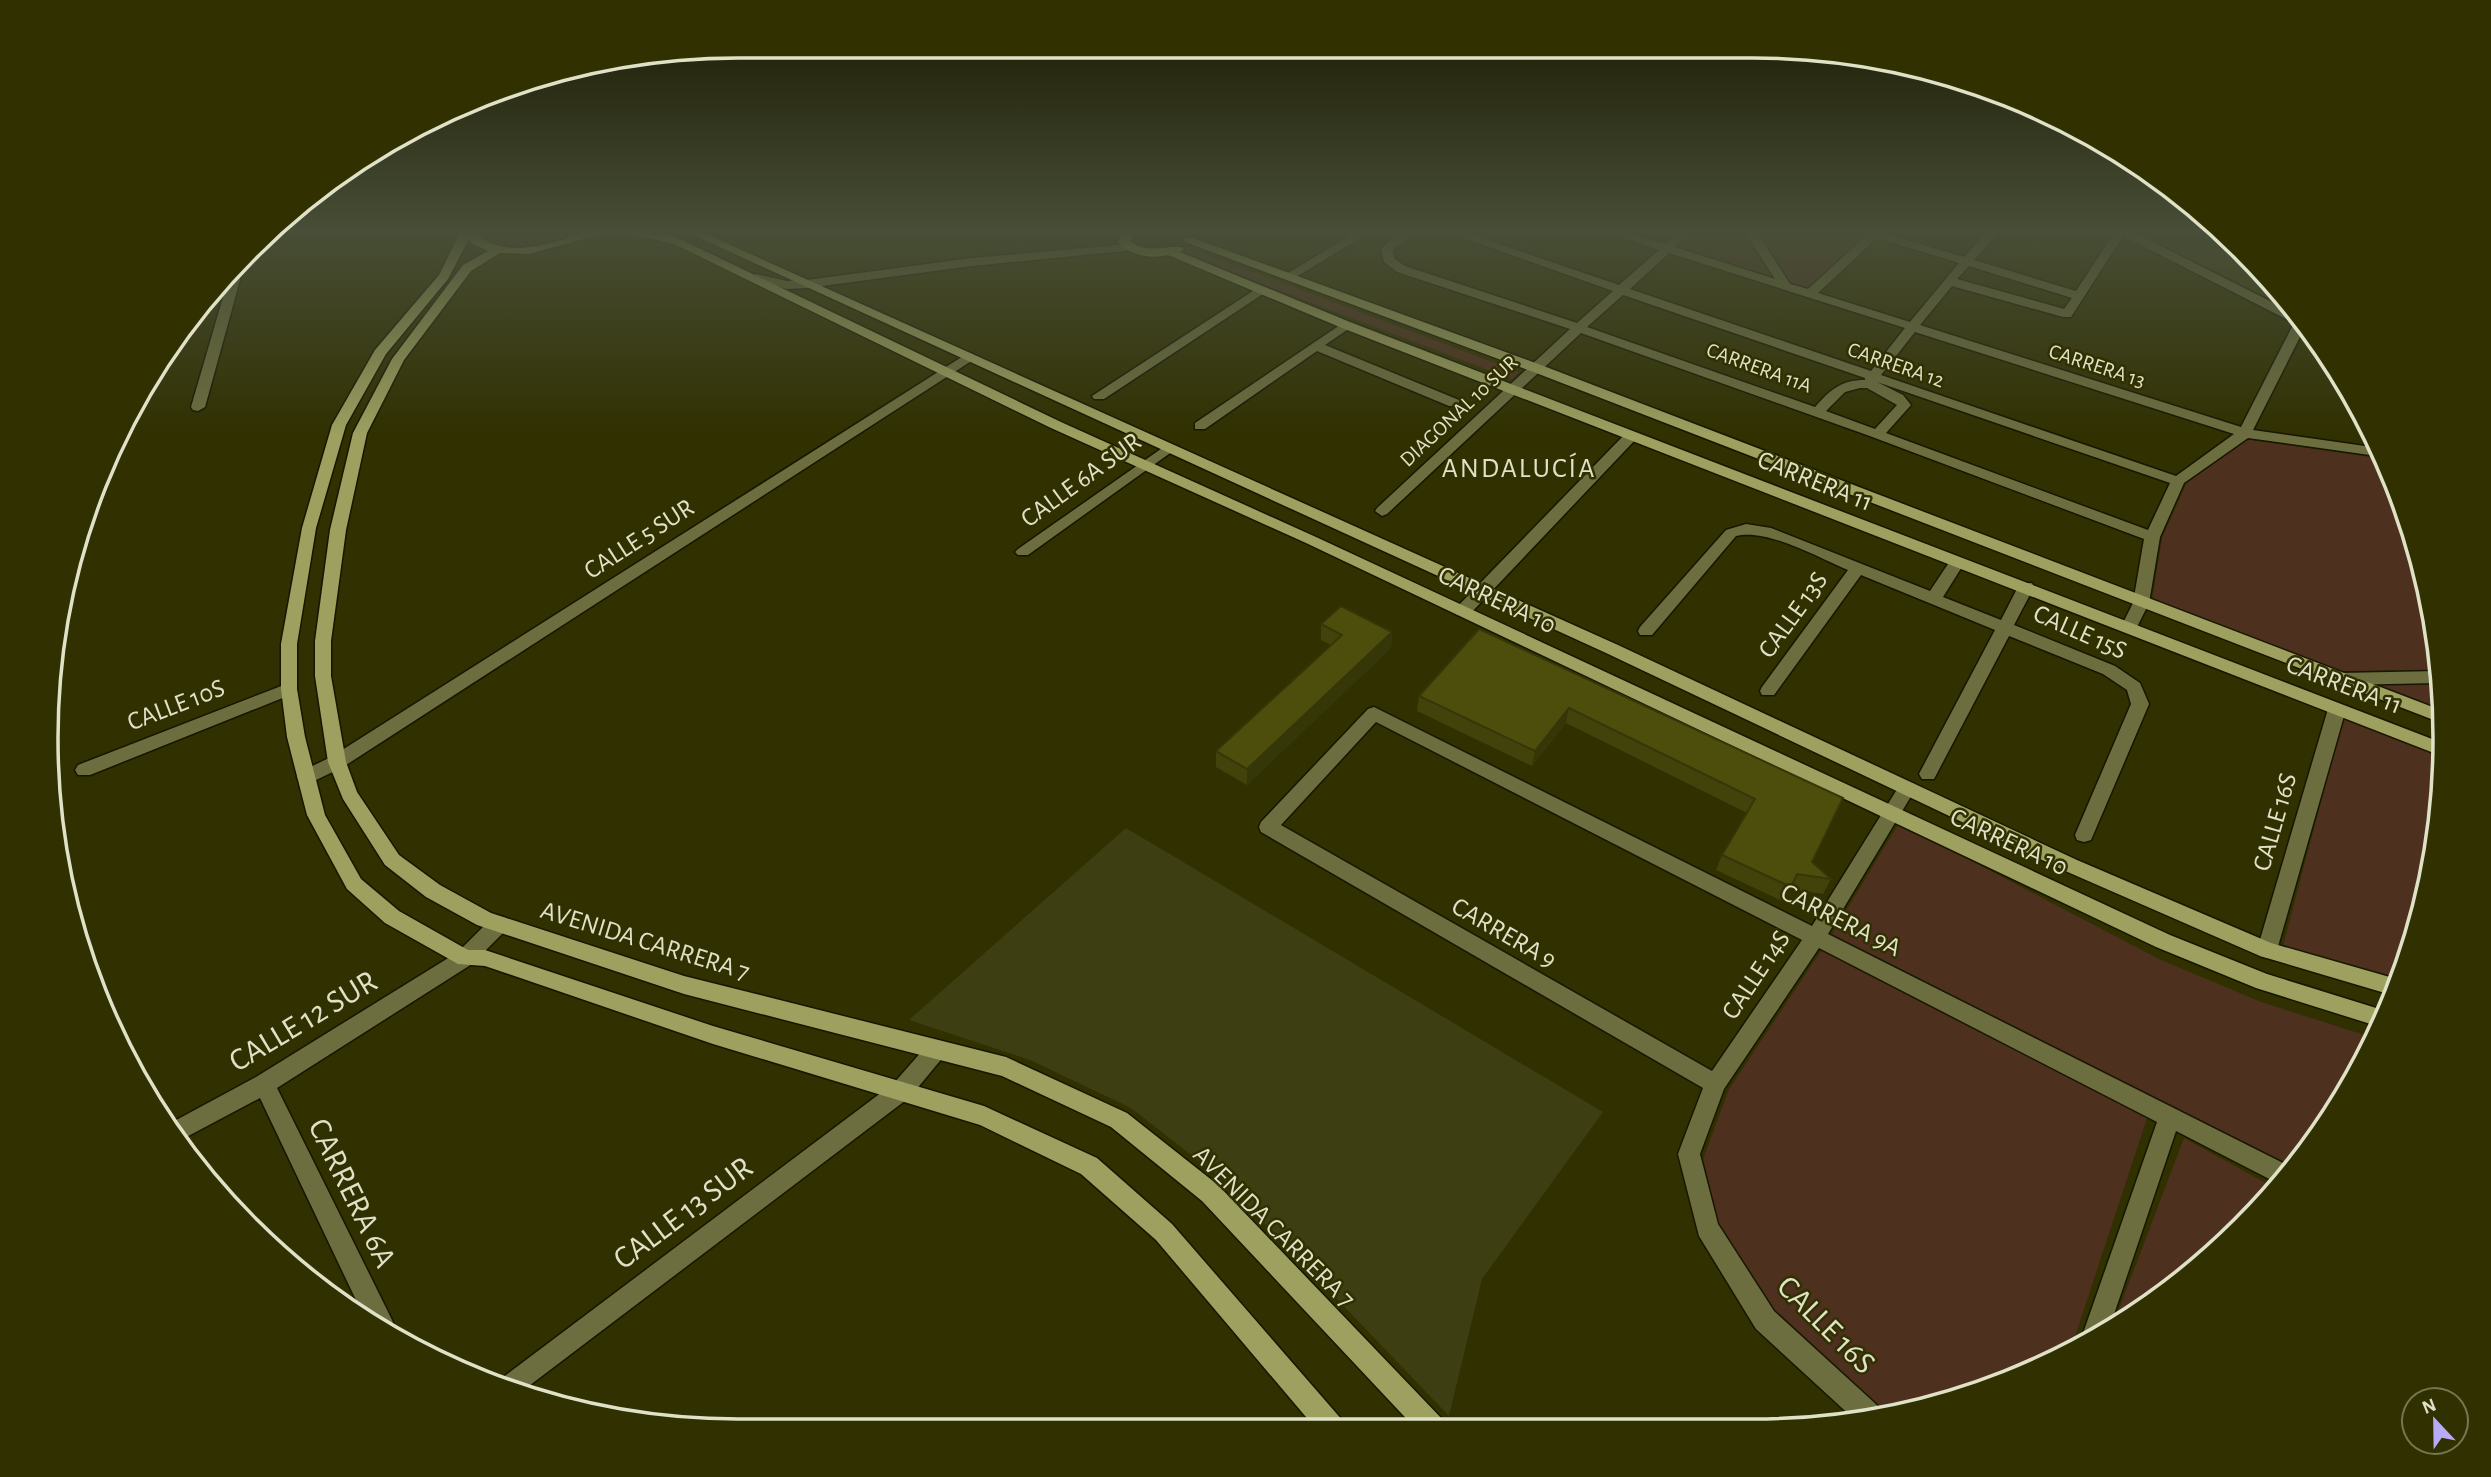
<svg xmlns="http://www.w3.org/2000/svg" width="2491" height="1477" font-family="'Alegreya Sans',sans-serif">
<style>
.built{fill:#3e3e13}
.green{fill:#4e301e}
.lines{fill:none;stroke-linecap:round;stroke-linejoin:round}
.minor-casing{stroke:#171701;stroke-width:3}
.major-casing{stroke:#171701;stroke-width:3}
.minor{fill:#6c6e3f;fill-rule:evenodd}
.major{fill:#9da05f;fill-rule:evenodd}
.wall{fill:#42430a}
.shaded-wall{fill:#363708}
.building{fill:#4d4e0c;stroke:#363708;stroke-width:2}
.labels{text-anchor:middle;dominant-baseline:central;stroke-width:5;stroke-linejoin:round;paint-order:stroke}
.far-street-label{font-size:21px;fill:#e0e2c8;stroke:#303000}
.street-label{font-size:26px;fill:#e0e2c8;stroke:#303000}
.neighbourhood-label{font-size:28px;letter-spacing:2px;fill:#e0e2c8;stroke:#303000}
.near-street-label{font-size:32px;fill:#e0e2c8;stroke:#303000}
.rim{fill:none;stroke:#e0e2c8;stroke-width:3.5}
</style>
<rect width="100%" height="100%" fill="#303000"/>
<path class="built" d="M 2130,229 L 2219,229 L 2243,249 L 2291,307 L 2286,309 Z
M 1126,828 L 1603,1112 L 1482,1279 L 1449,1416 L 1223,1180 L 1131,1108 L 1030,1060 L 909,1020 Z"/>
<path class="green" d="M 480,229 L 590,229 C 566,240 496,260 480,229 Z
M 1695,229 L 1849,229 L 1866,234 L 1808,288 L 1675,248 Z
M 1192,247 L 1195,250 L 1519,372 L 1512,379 L 1181,253 Z
M 2238,438 L 2385,459 L 2393,474 L 2432,604 L 2439,670 L 2339,671 L 2152,601 L 2162,538 L 2186,484 Z
M 2440,681 L 2443,713 L 2364,683 Z
M 2344,714 L 2444,755 L 2432,874 L 2400,979 L 2283,946 Z
M 1899,823 L 2159,959 L 2261,1002 L 2374,1038 L 2328,1124 L 2291,1167 L 1832,934 Z
M 1823,948 L 2147,1118 L 2070,1352 L 1975,1395 L 1886,1413 L 1780,1325 L 1721,1233 L 1703,1159 L 1729,1089 Z
M 2184,1138 L 2273,1187 L 2210,1259 L 2111,1330 Z"/>
<g class="lines">
<g class="minor-casing">
<path id="minor" d="M 1361,229 L 1375,229 L 1293,279 L 1283,276 Z
M 1401,229 L 1413,229 L 1414,232 L 1393,250 L 1394,258 L 1405,266 L 1577,323 L 1613,291 L 1438,229 L 1455,229 L 1619,285 L 1659,250 L 1600,229 L 1617,229 L 1665,244 L 1682,229 L 1695,229 L 1675,247 L 1775,279 L 1743,229 L 1755,229 L 1790,284 L 1808,289 L 1867,235 L 1852,229 L 1886,229 L 1883,233 L 1964,257 L 1990,229 L 2002,229 L 1974,260 L 2076,291 L 2115,232 L 2112,229 L 2127,229 L 2296,314 L 2306,325 L 2253,430 L 2379,448 L 2384,457 L 2248,438 L 2184,483 L 2160,537 L 2149,603 L 2135,631 L 2129,632 L 2121,627 L 2133,603 L 2144,539 L 1867,435 L 1581,333 L 1387,514 L 1382,516 L 1375,511 L 1377,508 L 1570,329 L 1397,272 L 1384,262 L 1381,249 ZM 2123,236 L 2294,323 L 2241,427 L 1920,325 L 1952,286 L 2063,317 L 2071,317 ZM 1877,238 L 1959,263 L 1910,322 L 1818,293 ZM 1669,253 L 1905,328 L 1871,371 L 1630,289 ZM 1969,266 L 2072,298 L 2064,309 L 1957,279 ZM 1623,295 L 1865,378 L 1865,380 C 1841,380 1830,390 1815,407 L 1587,327 ZM 1915,332 L 2234,434 L 2176,476 L 1881,375 ZM 1877,382 L 2170,483 L 2148,530 L 1886,433 L 1911,405 L 1903,395 ZM 1860,388 L 1867,388 L 1897,405 L 1875,429 L 1826,411 L 1845,392 Z
M 1130,244 L 1136,248 L 1134,250 L 972,266 L 807,288 L 787,289 L 750,278 L 756,274 L 787,281 L 807,280 L 972,258 Z
M 239,266 L 243,269 L 205,407 L 198,411 L 193,410 L 191,407 L 229,277 Z
M 1259,287 L 1263,288 L 1263,294 L 1104,399 L 1094,399 L 1092,396 Z
M 1346,321 L 1352,325 L 1350,328 L 1325,345 L 1459,400 L 1459,406 L 1449,406 L 1317,351 L 1205,429 L 1195,429 L 1195,423 Z
M 968,353 L 973,354 L 973,360 L 343,767 L 312,782 L 300,782 L 297,777 L 300,772 L 331,757 Z
M 1632,431 L 1639,435 L 1637,438 L 1469,615 L 1457,615 L 1455,611 L 1457,607 L 1627,432 Z
M 1168,444 L 1175,448 L 1173,451 L 1028,555 L 1018,555 L 1015,552 L 1018,549 Z
M 1746,524 L 1771,528 L 1930,591 L 1952,558 L 1962,558 L 1965,562 L 1943,597 L 2001,620 L 2020,583 L 2032,583 L 2034,587 L 2014,625 L 2115,666 L 2140,683 L 2149,704 L 2091,840 L 2084,842 L 2077,840 L 2075,835 L 2131,704 L 2127,690 L 2103,674 L 2009,636 L 1934,779 L 1922,779 L 1919,774 L 1995,630 L 1861,575 L 1774,695 L 1762,695 L 1760,691 L 1762,687 L 1848,570 C 1819,558 1767,528 1736,536 L 1652,635 L 1640,635 L 1638,631 L 1640,627 L 1726,530 Z
M 2439,671 L 2439,683 L 2339,685 L 2331,679 L 2339,673 Z
M 289,683 L 297,689 L 295,693 L 90,775 L 78,775 L 75,770 L 78,765 Z
M 2337,703 L 2346,709 L 2277,950 L 2274,956 L 2267,958 L 2260,956 L 2257,950 L 2328,709 Z
M 1374,707 L 1812,926 L 1901,783 L 1913,783 L 1916,788 L 1913,793 L 1828,934 L 2291,1167 L 2277,1183 L 2176,1131 L 2108,1332 L 2082,1347 L 2080,1342 L 2157,1122 L 1819,948 L 1724,1089 L 1700,1154 L 1718,1224 L 1774,1311 L 1879,1407 L 1882,1413 L 1854,1419 L 1756,1329 L 1699,1236 L 1678,1154 L 1703,1088 L 1261,832 L 1259,827 L 1261,822 L 1368,709 ZM 1376,722 L 1802,940 L 1712,1071 L 1281,825 Z
M 499,916 L 506,918 L 509,924 L 506,930 L 472,964 L 277,1088 L 392,1320 L 395,1329 L 393,1334 L 366,1321 L 260,1098 L 177,1142 L 167,1125 L 256,1077 L 458,952 L 492,918 Z
M 937,1040 L 944,1042 L 948,1049 L 944,1056 L 910,1097 L 517,1395 L 494,1384 L 894,1083 L 930,1042 Z"/>
</g>
<g class="major-casing">
<path id="major" d="M 462,229 L 474,229 C 493,257 536,248 565,239 C 573,236 582,231 590,229 C 617,223 657,231 682,240 L 1061,422 L 1316,537 L 2170,935 L 2267,974 L 2389,1012 L 2380,1027 L 2256,988 L 2156,947 L 1306,543 L 1051,428 L 674,244 L 645,237 L 613,235 L 591,237 L 529,254 L 500,253 L 471,271 L 404,360 L 367,433 L 346,530 L 331,641 L 331,676 L 346,762 L 357,792 L 399,855 L 440,885 L 491,913 L 684,976 L 1006,1057 L 1127,1113 L 1218,1185 L 1444,1421 L 1448,1430 L 1417,1430 L 1202,1201 L 1111,1127 L 1002,1076 L 684,994 L 477,925 L 426,897 L 385,865 L 343,799 L 328,762 L 315,676 L 315,641 L 330,530 L 353,433 L 392,359 L 463,265 L 488,251 L 472,244 L 469,239 L 448,279 L 386,354 L 346,425 L 316,528 L 297,644 L 297,689 L 305,737 L 325,815 L 361,879 L 399,911 L 468,950 L 485,950 L 713,1026 L 984,1106 L 1097,1158 L 1172,1224 L 1343,1421 L 1347,1430 L 1317,1430 L 1156,1240 L 1081,1174 L 980,1125 L 713,1044 L 485,966 L 458,964 L 385,923 L 347,889 L 307,815 L 287,737 L 281,689 L 281,644 L 302,528 L 332,425 L 375,350 L 439,275 Z
M 680,229 L 695,229 L 1618,645 L 2077,860 L 2271,943 L 2400,980 L 2395,996 L 2260,956 L 2063,870 L 1606,653 Z
M 1124,229 L 1137,229 L 1130,241 C 1149,255 1162,245 1182,247 L 1184,249 L 1180,252 L 1350,322 L 2445,744 L 2444,757 L 1342,328 L 1168,255 C 1150,259 1131,256 1118,242 Z
M 1185,238 L 1193,238 L 1541,365 L 2443,711 L 2444,724 L 1531,371 L 1185,242 Z"/>
</g>
<use href="#minor" class="minor"/>
<use href="#major" class="major"/>
</g>
<path class="wall" d="M 1321,624 L 1392,632 L 1391,648 L 1247,785 L 1216,767 L 1216,751 L 1331,645 L 1321,640 Z
M 1479,629 L 1843,798 L 1812,862 L 1831,879 L 1823,894 L 1790,889 L 1784,902 L 1716,870 L 1722,855 L 1747,813 L 1566,723 L 1532,766 L 1417,711 L 1419,696 Z"/>
<path class="shaded-wall" d="M 1392,632 L 1391,648 L 1247,785 L 1247,769 Z
M 1569,708 L 1566,723 L 1532,766 L 1535,751 Z"/>
<path class="building" d="M 1341,606 L 1392,632 L 1247,769 L 1216,751 L 1342,635 L 1321,624 Z
M 1479,629 L 1843,798 L 1812,862 L 1831,879 L 1797,874 L 1791,887 L 1722,855 L 1755,799 L 1569,708 L 1535,751 L 1419,696 Z"/>
<linearGradient id="sky" x2="0" y2="1"><stop stop-color="#1a1a00"/><stop offset="0.53" stop-color="#484e37"/><stop offset="1" stop-color="#484e37" stop-opacity="0"/></linearGradient>
<rect width="2491" height="436" fill="url(#sky)"/>
<g class="labels">
<g class="far-street-label">
<text transform="translate(1896 365) rotate(19)">CARRERA 12</text>
<text transform="translate(2097 366) rotate(18)">CARRERA 13</text>
<text transform="translate(1759 368) rotate(20)">CARRERA 11A</text>
<text transform="translate(1459 411) rotate(-43)">DIAGONAL 10 SUR</text>
</g>
<g class="street-label">
<text transform="translate(1081 480) rotate(-36)">CALLE 6A SUR</text>
<text transform="translate(1815 481) rotate(22)">CARRERA 11</text>
<text transform="translate(639 539) rotate(-33)">CALLE 5 SUR</text>
<text transform="translate(1497 600) rotate(25)">CARRERA 10</text>
<text transform="translate(1793 615) rotate(-54)">CALLE 13S</text>
<text transform="translate(2080 632) rotate(24)">CALLE 15S</text>
<text transform="translate(2344 685) rotate(21)">CARRERA 11</text>
<text transform="translate(176 705) rotate(-21)">CALLE 10S</text>
<text transform="translate(2275 822) rotate(-74)">CALLE 16S</text>
<text transform="translate(2009 842) rotate(25)">CARRERA 10</text>
<text transform="translate(1841 920) rotate(27)">CARRERA 9A</text>
<text transform="translate(1504 933) rotate(30)">CARRERA 9</text>
<text transform="translate(645 941) rotate(17)">AVENIDA CARRERA 7</text>
<text transform="translate(1756 975) rotate(-56)">CALLE 14S</text>
<text transform="translate(1274 1227) rotate(45)">AVENIDA CARRERA 7</text>
</g>
<g class="neighbourhood-label">
<text x="1519" y="469">ANDALUCÍA</text>
</g>
<g class="near-street-label">
<text transform="translate(303 1021) rotate(-31)">CALLE 12 SUR</text>
<text transform="translate(352 1193) rotate(64)">CARRERA 6A</text>
<text transform="translate(683 1213) rotate(-37)">CALLE 13 SUR</text>
<text transform="translate(1826 1325) rotate(45)">CALLE 16S</text>
</g>
</g>
<path d="M0 0H2491V1477H0ZM738 58H1753A680 680 0 0 1 2433 738V739A680 680 0 0 1 1753 1419H738A680 680 0 0 1 58 739V738A680 680 0 0 1 738 58Z" fill="#303000" fill-rule="evenodd"/>
<path class="rim" d="M738 58H1753A680 680 0 0 1 2433 738V739A680 680 0 0 1 1753 1419H738A680 680 0 0 1 58 739V738A680 680 0 0 1 738 58Z"/>
<g transform="translate(2435 1421) rotate(338)"><circle r="33" fill="#303000" stroke="#767750" stroke-width="2"/>
<path d="M0-5L12 26L0 18L-12 26Z" fill="#b7abf8"/>
<text y="-10" font-size="19" font-weight="bold" text-anchor="middle" fill="#e0e2c8">N</text>
</g>
</svg>
